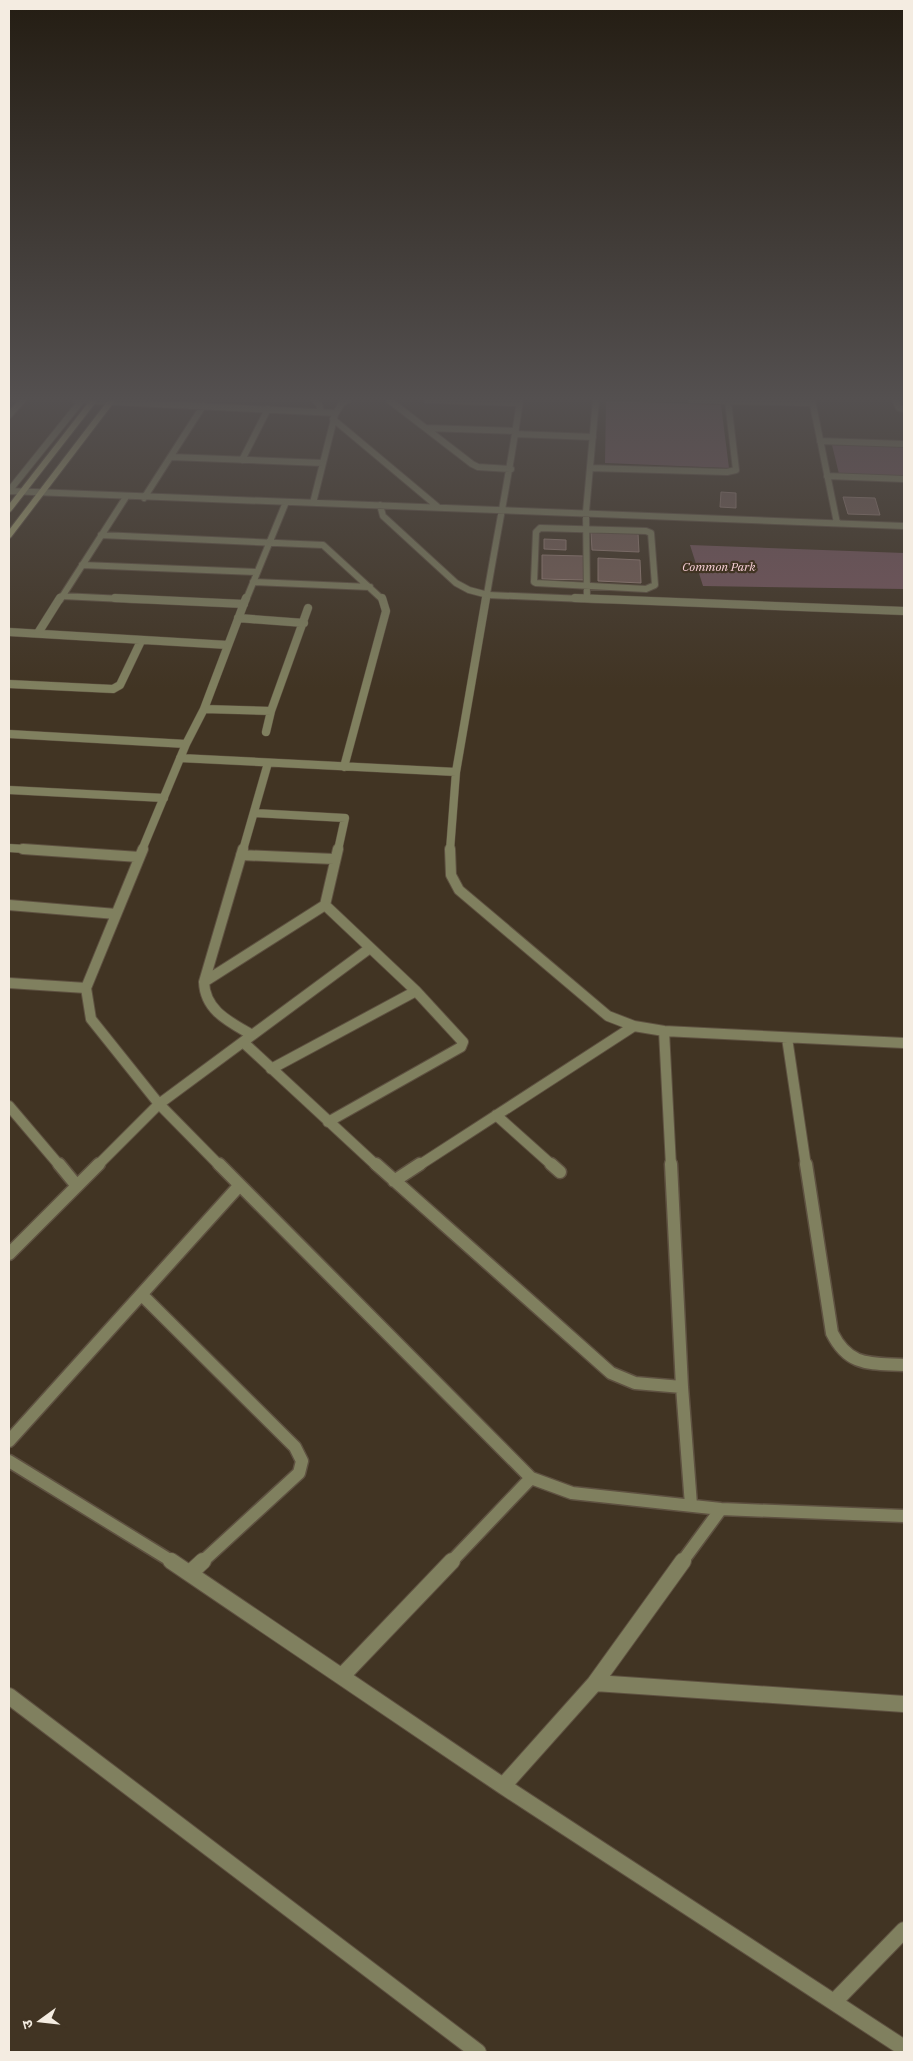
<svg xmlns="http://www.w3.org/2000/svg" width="913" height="2061" font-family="'IBM Plex Serif','Noto Sans Devanagari',serif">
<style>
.green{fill:#76565d}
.building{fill:#765f57;stroke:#998178}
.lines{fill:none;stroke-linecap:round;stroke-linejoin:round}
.lane-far1-casing{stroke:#5e5141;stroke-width:8}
.lane-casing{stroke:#5e5141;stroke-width:9}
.street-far4-casing{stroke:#5e5141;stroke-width:8}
.street-far3-casing{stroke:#5e5141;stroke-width:9}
.street-far2-casing{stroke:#5e5141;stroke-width:12}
.street-far1-casing{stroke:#5e5141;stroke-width:15}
.street-casing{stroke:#5e5141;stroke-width:18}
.secondary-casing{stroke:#5e5141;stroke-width:8}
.lane-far1{stroke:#80805f;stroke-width:6}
.lane{stroke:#80805f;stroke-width:8}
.street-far4{stroke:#80805f;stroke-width:6}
.street-far3{stroke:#80805f;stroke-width:8}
.street-far2{stroke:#80805f;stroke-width:10}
.street-far1{stroke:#80805f;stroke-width:12}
.street{stroke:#80805f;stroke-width:16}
.secondary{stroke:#aaa974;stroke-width:6}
.labels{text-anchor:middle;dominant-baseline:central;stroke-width:4.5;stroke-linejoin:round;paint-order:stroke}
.far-park-label{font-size:12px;font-style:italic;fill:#fad1d9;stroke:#413423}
</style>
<rect width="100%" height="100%" fill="#413423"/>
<path class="green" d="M 606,401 L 721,405 L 729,468 L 605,463 Z
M 832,445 L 904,447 L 904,476 L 839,474 Z
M 690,545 L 904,553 L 904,589 L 703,586 Z"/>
<path class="building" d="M 721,492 L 736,493 L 736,508 L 720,507 Z
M 843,497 L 875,498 L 880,515 L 848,514 Z
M 591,532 L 638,533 L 639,552 L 592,550 Z
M 544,539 L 566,540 L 566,550 L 544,549 Z
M 542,555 L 584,556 L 585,580 L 542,579 Z
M 598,558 L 640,560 L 641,583 L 598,581 Z"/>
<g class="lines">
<g class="lane-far1-casing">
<path id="lane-far1" d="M 488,595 L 608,600"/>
</g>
<g class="lane-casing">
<path id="lane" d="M 575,598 L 904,611"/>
</g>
<g class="street-far4-casing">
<path id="street-far4" d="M 75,400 L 336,413 L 342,403 L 348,400
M 314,400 L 319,404 L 321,412
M 389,400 L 472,464 L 478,467 L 511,469
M 427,400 L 519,403
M 812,400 L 837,523
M 895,400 L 899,408 L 904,409
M 728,401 L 813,403
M 9,415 L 23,400
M 333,419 L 438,507
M 426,428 L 516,431
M 515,434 L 593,437
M 820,441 L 904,444
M 171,457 L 323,463 L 313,503
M 242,460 L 268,409
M 323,463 L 335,415
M 590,468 L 727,472 L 736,470 L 728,401 L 691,400
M 827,476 L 904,479
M 9,491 L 904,526
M 9,491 L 82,400
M 144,498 L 203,406
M 380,505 L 383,516 L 456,583 L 469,590 L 488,595
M 540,528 L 646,531 L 651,533 L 655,585 L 646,589 L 536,583 L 534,582 L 536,532 Z
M 101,535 L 323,545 L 383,600
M 82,565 L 257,572
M 253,582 L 370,587
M 62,596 L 144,600
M 587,599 L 586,512 L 596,400
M 60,600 L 126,497
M 246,600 L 286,502
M 486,600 C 497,533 511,467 520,400"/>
</g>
<g class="street-far3-casing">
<path id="street-far3" d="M 115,598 L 244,604
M 238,618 L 304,623
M 9,632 L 228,645
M 38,633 L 60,598
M 9,684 L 113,689 L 120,685 L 141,641
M 204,709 L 271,711
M 266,732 L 271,711 L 308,608
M 9,734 L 186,744
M 180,758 L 456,772
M 344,767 L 386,611 L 382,598
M 9,790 L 164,798
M 254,813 L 345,818 L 338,850
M 9,848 L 41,850
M 142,850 L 186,744 L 204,709 L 246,598
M 243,850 L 268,763
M 450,850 L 456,772 L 486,598"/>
</g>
<g class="street-far2-casing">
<path id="street-far2" d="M 23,849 L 139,857
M 143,849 L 86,988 L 91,1019 L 159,1104 L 220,1166
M 243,849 L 204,982 L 325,905 L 338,849
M 450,849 L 451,875 L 459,890 L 608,1016 L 634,1026 L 664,1031 L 904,1043
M 241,855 L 334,859
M 9,905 L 116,914
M 325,905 L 416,991 L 463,1042 L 461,1047 L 328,1122
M 204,982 C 205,1011 230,1022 252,1035
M 9,983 L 86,988
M 664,1031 L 671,1166
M 787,1038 L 806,1166
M 243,1042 L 377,1166
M 271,1069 L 416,991
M 9,1106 L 60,1166
M 496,1115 L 553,1166
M 97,1166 L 159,1104 L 370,948
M 418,1166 L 634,1026"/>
</g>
<g class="street-far1-casing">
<path id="street-far1" d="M 59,1164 L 77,1186
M 219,1164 L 531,1478 L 572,1493 L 721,1509 L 904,1516
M 376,1164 L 611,1373 L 635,1383 L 682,1387
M 551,1164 L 560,1172
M 671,1164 L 682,1387 L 691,1505
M 806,1164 L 832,1333 C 849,1367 870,1363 904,1365
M 394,1181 L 420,1164
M 9,1254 L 99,1164
M 142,1295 L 295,1447 L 302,1461 L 299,1473 L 202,1562
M 9,1441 L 239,1186
M 9,1461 L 173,1562
M 451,1562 L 531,1478
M 682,1562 L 721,1509"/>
</g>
<g class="street-casing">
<path id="street" d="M 171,1561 L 503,1786 L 904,2048
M 190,1573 L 203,1561
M 342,1676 L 452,1561
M 595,1683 L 904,1704
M 9,1696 L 478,2052
M 503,1786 L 595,1683 L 683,1561
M 834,2002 L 904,1930"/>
</g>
<g class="secondary-casing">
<path id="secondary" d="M 9,509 L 94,400
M 9,535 L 112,400"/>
</g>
<use href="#lane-far1" class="lane-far1"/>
<use href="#lane" class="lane"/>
<use href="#street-far4" class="street-far4"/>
<use href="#street-far3" class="street-far3"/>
<use href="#street-far2" class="street-far2"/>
<use href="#street-far1" class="street-far1"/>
<use href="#street" class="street"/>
<use href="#secondary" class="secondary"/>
</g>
<linearGradient id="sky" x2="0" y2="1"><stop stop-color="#241d13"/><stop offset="0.58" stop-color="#545050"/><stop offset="1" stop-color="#545050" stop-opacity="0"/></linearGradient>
<rect width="913" height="688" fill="url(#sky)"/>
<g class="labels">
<g class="far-park-label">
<text x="719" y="566">Common Park</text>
</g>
</g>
<rect width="913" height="2061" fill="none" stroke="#f4ece1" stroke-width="20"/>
<g transform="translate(40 2021) rotate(255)" stroke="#413423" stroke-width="4" paint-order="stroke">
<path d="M0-4L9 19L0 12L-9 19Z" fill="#f4ece1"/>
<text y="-8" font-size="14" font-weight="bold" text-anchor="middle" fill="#f4ece1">उ</text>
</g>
</svg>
